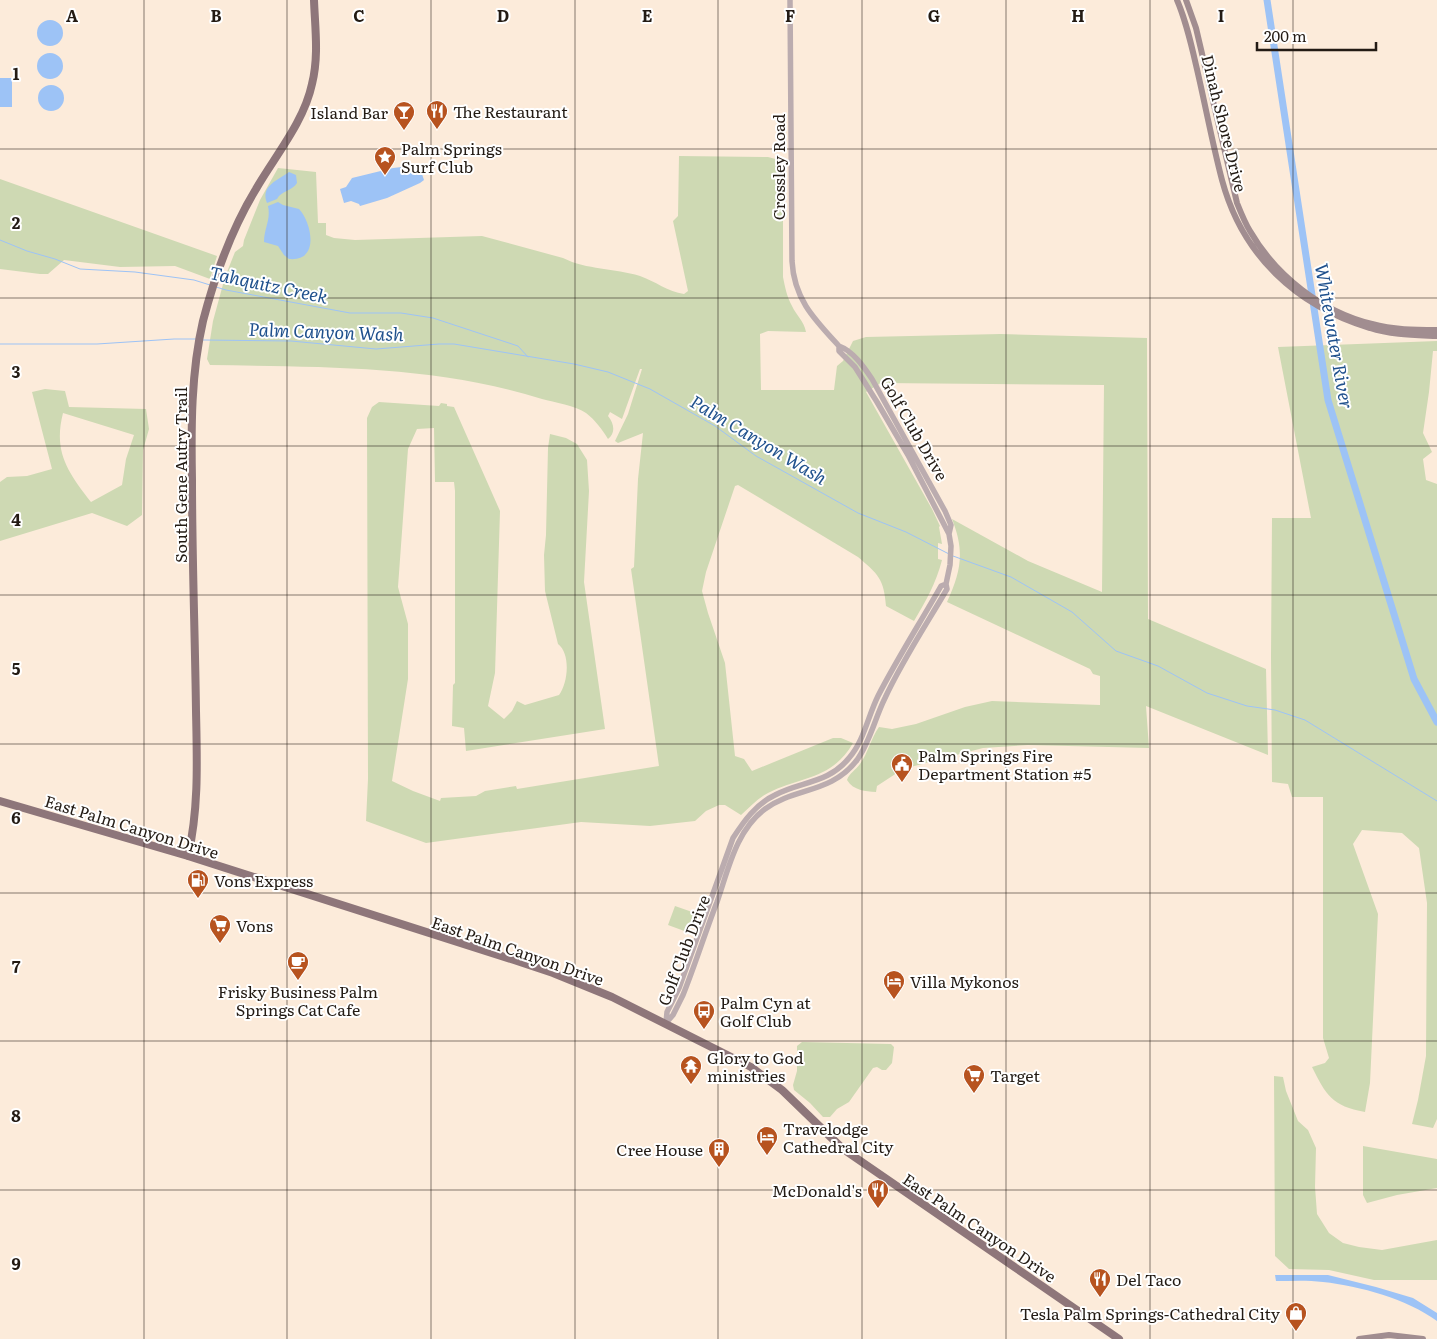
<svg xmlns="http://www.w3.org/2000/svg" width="1437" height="1339" font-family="Literata,serif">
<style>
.green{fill:#ced9b3;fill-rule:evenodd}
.water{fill:#9dc3f6}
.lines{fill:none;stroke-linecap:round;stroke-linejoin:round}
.stream{stroke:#9dc3f6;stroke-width:1}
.river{stroke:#9dc3f6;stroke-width:7}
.tertiary{stroke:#bbacaf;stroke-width:5.5}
.secondary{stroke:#a18d90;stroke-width:6}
.primary{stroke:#8e767a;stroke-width:8}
.grid{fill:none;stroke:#231b14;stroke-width:1;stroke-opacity:0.55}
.labels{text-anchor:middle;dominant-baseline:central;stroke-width:4;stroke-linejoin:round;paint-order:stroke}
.poi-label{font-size:16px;fill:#231b14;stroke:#fff;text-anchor:start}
.street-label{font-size:16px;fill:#231b14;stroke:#fff}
.water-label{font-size:18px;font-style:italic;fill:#20518d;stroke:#fff}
.grid-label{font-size:16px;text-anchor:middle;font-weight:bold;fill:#231b14;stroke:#fff;stroke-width:4;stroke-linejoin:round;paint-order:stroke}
</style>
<rect width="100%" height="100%" fill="#fcebda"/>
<path class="green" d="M 679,156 L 768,157 L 783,161 L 783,277 C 785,287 787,297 792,306 C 796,315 804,321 806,332 L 768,331 L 760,334 L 761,390 L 834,390 L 837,366 L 843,361 L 853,341 L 866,337 L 1001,334 L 1147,338 L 1148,619 L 1266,669 L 1268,755 L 1146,706 L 1149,748 L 1028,745 L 983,748 L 903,769 L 877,786 L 876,792 C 865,791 854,791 847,780 C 849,773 856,770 860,764 C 868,753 871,738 879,727 L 892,729 L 916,724 L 965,707 L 992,701 L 1100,705 L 1100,676 L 1093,674 L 1090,669 L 947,602 C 961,571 965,552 952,519 L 1028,561 L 1102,592 L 1104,385 L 881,383 L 866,392 L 932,509 L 940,526 L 939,527 L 942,544 L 938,543 L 938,559 L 942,560 C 936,583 926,601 914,621 L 886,606 C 884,579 878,574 858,557 L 738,485 L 735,486 L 706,572 L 702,591 L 708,613 L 725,663 L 735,756 L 744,759 L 752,771 L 833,738 L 841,738 L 853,743 C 832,780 801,776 768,793 C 758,798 750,807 741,815 L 725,805 L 719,805 L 706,811 L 695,821 L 650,826 L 581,822 L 426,843 L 366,821 L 368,779 L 367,418 L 372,407 L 379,402 L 439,406 L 441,403 L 447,404 L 447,406 L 454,407 L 500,511 L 495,673 L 488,706 L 504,719 L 512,711 L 517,701 L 525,705 L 559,695 C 568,683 571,654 558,644 L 545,591 L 544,555 L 546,535 L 548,448 L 550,434 L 566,438 L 577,444 L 587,460 L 589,491 L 584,582 L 605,729 L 466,751 L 464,728 L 452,726 L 453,685 L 455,683 L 455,491 L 454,482 L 435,482 L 434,428 L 417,429 L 408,449 L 398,587 L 408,624 L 408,679 L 392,781 L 413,791 L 440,801 L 441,798 L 476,796 L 485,791 L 516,786 L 517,789 L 659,766 L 631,569 L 634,567 L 638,479 L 643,433 L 618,443 L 615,441 L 628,414 L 642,369 L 640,369 L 622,419 L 610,412 L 608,416 C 614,423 616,433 608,439 C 602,429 595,420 586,413 C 576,406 554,402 542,399 C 435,365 321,367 210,365 L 207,359 L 213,321 L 225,277 L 235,252 L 243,246 L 244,240 L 260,200 L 278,168 L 316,172 L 318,223 L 326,223 L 326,235 L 334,238 L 355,240 L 482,236 L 563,258 C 587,270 614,268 640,276 C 655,281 668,292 684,294 L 688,291 L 673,221 L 678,216 Z
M 0,179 L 217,256 L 210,279 L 175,266 L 120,267 L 64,260 L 48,274 L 40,274 L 0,269 Z
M 1437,341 L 1437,351 L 1433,351 L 1429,392 L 1423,433 L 1432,452 L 1423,459 L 1426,480 L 1437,484 L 1437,1119 L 1433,1128 L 1412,1124 L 1418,1100 L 1426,1056 L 1427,903 L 1419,848 L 1402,833 L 1362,830 L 1353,844 L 1378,914 L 1370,1083 L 1365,1112 C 1332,1106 1326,1095 1312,1067 L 1325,1063 L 1329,1058 L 1323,1038 L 1323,797 L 1292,797 L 1288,784 L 1272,782 L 1271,656 L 1272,518 L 1311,518 L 1278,347 Z
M 45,389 L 65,391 L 69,407 L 146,409 L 149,429 L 143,450 L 142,515 L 127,526 L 92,513 L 0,541 L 0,482 L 7,477 L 27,476 L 52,469 L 32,392 ZM 63,413 L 134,435 L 126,459 L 122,485 L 91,502 C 68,472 53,452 63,413 Z
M 675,906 L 695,913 L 687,932 L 668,925 Z
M 802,1042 L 891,1044 L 894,1047 L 892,1063 L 886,1070 L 882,1070 L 877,1067 L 873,1068 L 849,1102 L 837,1109 L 830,1117 L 823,1117 L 810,1103 L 794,1090 L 793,1085 L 797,1071 L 797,1046 Z
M 1274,1076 L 1283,1077 L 1286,1091 L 1298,1121 L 1308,1130 L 1316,1148 L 1315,1187 L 1317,1214 L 1329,1233 L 1343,1243 L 1359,1247 L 1382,1250 L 1437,1240 L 1437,1280 L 1374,1280 L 1329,1270 L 1289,1269 L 1275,1256 Z
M 1363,1146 L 1437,1159 L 1437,1188 L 1397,1195 L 1367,1203 L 1363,1195 Z"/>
<path class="water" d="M37 33a13 13 0 1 1 26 0a13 13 0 1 1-26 0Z
M37 66a13 13 0 1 1 26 0a13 13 0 1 1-26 0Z
M 0,78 L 12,78 L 12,107 L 0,107 Z
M38 98a13 13 0 1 1 26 0a13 13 0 1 1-26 0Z
M 419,165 L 424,180 L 420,183 L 387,198 L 360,206 L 359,204 L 351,201 L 344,203 L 340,189 L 346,187 L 352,178 L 393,168 Z
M 289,172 L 296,175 L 297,183 C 292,191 281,191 277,199 L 267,203 C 260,186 278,180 289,172 Z
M 278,202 L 283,205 L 299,209 C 312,223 320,262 289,259 L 284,255 L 278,246 L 264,242 C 264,228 271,220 268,206 Z
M 1275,1275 L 1328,1275 L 1376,1287 L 1413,1298 L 1437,1313 L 1437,1321 C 1407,1299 1360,1286 1323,1282 C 1308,1280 1291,1281 1276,1281 Z"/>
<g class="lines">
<path class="stream" d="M 0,240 L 27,251 L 55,259 L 80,269 L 135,272 L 194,280 L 210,285
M 216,287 L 226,290 L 350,313 L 401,313 L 433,318 L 518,346 L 528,357
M 203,340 L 291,341 L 376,349 L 439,344 L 454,344 L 574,364 L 608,372 L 650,389 L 715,426 L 756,456 L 858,513 L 906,532 L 949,554
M 0,344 L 97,344 L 174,339 L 197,339
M 953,556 L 1011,577 L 1072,612 L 1116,651 L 1158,666 L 1207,693 L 1247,706 L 1275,710 L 1305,720 L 1437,801"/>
<path class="river" d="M 1267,0 L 1328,400 L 1414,679 L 1437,722"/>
<path class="tertiary" d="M 790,0 L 792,261 C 794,299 814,319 839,346 L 839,351 L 855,367 L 877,402 L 908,455 L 949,534
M 666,1023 L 673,1015 L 683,995 C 695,965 705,933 717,902 C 728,871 736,830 765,809 C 795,787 831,794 857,760 C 870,742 875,718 885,698 C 902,661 926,625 947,589 L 946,584 L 950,565 L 951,546 L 949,534 L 951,525 L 945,511 L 872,379 C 864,367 853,351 839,346
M 666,1023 L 667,1012 L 679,988 L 733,838 C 744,821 756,804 775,795 C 801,781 828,784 849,758 C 864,741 868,716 878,696 C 897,659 920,623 941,586 L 946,584"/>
<path class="secondary" d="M 1177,0 C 1186,21 1191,43 1196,65 C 1205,103 1212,142 1222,180 C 1242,255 1296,306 1370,328 C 1391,335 1415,335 1437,336
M 1186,0 L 1196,28 L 1237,203 C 1241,213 1245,223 1250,231 C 1276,276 1322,312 1372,324 C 1393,330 1415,330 1437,330
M 1359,1339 L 1389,1335 L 1423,1339"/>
<path class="primary" d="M 0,801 L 188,856 L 514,960 L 553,973 L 612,997 L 751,1067 L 782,1090 L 843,1149 L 1119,1339
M 188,856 C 199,808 197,760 196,711 C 195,634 192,557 192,480 C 191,427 191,373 203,321 C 215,275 231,230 256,189 C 275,156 304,122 312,84 C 319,56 315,28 314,0"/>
</g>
<path class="grid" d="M 144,0 L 144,1339M 287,0 L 287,1339M 431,0 L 431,1339M 575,0 L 575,1339M 718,0 L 718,1339M 862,0 L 862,1339M 1006,0 L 1006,1339M 1150,0 L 1150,1339M 1293,0 L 1293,1339M 0,149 L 1437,149M 0,298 L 1437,298M 0,446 L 1437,446M 0,595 L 1437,595M 0,744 L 1437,744M 0,893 L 1437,893M 0,1041 L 1437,1041M 0,1190 L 1437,1190"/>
<defs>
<g id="restaurant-pin" transform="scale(1.125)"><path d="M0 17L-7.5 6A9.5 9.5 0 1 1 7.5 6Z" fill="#b7531f" stroke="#fff"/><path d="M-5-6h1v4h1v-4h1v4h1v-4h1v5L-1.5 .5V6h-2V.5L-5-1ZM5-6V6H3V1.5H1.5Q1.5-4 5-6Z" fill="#fff"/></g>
<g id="bar-pin" transform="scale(1.125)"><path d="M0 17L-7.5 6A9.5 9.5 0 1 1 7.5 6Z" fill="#b7531f" stroke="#fff"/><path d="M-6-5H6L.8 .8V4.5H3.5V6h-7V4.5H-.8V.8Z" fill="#fff"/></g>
<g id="sight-pin" transform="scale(1.125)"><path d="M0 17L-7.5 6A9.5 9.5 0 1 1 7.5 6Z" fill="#b7531f" stroke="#fff"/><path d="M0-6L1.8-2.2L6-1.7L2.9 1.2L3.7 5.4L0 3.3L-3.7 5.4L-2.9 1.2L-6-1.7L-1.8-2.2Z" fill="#fff"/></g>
<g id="civic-pin" transform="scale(1.125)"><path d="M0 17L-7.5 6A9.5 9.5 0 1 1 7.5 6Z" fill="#b7531f" stroke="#fff"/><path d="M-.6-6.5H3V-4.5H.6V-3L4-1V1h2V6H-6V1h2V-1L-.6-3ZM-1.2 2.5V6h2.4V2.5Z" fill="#fff"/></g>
<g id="fuel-pin" transform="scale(1.125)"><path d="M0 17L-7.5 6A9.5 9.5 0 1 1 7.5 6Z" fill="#b7531f" stroke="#fff"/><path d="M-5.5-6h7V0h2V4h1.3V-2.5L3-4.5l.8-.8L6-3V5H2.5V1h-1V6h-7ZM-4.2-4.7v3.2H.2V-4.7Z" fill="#fff"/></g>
<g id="supermarket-pin" transform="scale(1.125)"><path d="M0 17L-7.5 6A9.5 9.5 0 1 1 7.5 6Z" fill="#b7531f" stroke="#fff"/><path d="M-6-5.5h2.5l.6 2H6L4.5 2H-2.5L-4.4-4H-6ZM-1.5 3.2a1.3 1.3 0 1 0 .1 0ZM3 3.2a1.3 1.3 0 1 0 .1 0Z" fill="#fff"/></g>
<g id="cafe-pin" transform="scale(1.125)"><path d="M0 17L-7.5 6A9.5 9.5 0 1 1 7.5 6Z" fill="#b7531f" stroke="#fff"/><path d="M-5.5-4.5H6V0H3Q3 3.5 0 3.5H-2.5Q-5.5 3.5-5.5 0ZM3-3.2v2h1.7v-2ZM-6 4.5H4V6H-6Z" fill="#fff"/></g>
<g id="hotel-pin" transform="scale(1.125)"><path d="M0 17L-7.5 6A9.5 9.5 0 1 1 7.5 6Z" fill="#b7531f" stroke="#fff"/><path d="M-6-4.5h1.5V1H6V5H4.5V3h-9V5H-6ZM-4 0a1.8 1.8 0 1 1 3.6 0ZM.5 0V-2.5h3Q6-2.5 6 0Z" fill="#fff"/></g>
<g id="bus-pin" transform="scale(1.125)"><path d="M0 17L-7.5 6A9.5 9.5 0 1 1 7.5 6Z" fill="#b7531f" stroke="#fff"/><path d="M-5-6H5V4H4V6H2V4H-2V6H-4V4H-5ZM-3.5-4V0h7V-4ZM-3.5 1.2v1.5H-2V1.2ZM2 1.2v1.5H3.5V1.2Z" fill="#fff"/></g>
<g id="temple-pin" transform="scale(1.125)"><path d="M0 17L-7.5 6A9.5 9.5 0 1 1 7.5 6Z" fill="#b7531f" stroke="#fff"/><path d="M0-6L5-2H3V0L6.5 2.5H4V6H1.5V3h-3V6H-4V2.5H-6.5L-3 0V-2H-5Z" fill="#fff"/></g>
<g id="building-pin" transform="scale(1.125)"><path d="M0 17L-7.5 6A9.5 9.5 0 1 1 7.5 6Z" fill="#b7531f" stroke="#fff"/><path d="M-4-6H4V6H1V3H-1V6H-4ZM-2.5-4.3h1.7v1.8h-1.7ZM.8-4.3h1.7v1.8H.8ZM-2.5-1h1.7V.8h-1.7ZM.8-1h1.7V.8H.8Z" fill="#fff"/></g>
<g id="shop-pin" transform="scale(1.125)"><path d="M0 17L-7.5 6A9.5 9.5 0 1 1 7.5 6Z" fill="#b7531f" stroke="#fff"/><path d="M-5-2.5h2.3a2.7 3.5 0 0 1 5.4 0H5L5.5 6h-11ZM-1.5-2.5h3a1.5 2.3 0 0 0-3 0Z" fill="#fff"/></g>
</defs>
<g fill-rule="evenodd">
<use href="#restaurant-pin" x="437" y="111"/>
<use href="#bar-pin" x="404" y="112"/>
<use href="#sight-pin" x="385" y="157"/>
<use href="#civic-pin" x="902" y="764"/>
<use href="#fuel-pin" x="198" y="880"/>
<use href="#supermarket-pin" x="220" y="925"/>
<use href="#cafe-pin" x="298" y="962"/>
<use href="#hotel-pin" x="894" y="981"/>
<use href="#bus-pin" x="704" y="1011"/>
<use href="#temple-pin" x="691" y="1066"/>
<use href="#supermarket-pin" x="974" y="1075"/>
<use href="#hotel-pin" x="767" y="1137"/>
<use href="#building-pin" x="719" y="1149"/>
<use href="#restaurant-pin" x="878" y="1190"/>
<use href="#restaurant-pin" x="1100" y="1279"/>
<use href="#shop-pin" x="1296" y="1313"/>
</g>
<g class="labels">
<g class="poi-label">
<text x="453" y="111">The Restaurant</text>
<text x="388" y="112" text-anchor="end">Island Bar</text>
<text x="401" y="148">Palm Springs<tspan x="401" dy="18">Surf Club</tspan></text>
<text x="918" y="755">Palm Springs Fire<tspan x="918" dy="18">Department Station #5</tspan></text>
<text x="214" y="880">Vons Express</text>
<text x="236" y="925">Vons</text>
<text x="910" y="981">Villa Mykonos</text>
<text x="298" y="991" text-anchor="middle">Frisky Business Palm<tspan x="298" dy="18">Springs Cat Cafe</tspan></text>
<text x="720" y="1002">Palm Cyn at<tspan x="720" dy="18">Golf Club</tspan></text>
<text x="707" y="1057">Glory to God<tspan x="707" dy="18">ministries</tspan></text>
<text x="990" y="1075">Target</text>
<text x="783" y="1128">Travelodge<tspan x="783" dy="18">Cathedral City</tspan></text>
<text x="703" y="1149" text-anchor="end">Cree House</text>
<text x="862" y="1190" text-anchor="end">McDonald's</text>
<text x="1116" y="1279">Del Taco</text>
<text x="1280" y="1313" text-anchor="end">Tesla Palm Springs-Cathedral City</text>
</g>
<g class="street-label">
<text transform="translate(1225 123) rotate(76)">Dinah Shore Drive</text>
<text transform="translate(778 167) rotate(-90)">Crossley Road</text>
<text transform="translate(915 428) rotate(60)">Golf Club Drive</text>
<text transform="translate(180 475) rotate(-90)">South Gene Autry Trail</text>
<text transform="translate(132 826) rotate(17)">East Palm Canyon Drive</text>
<text transform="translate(518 950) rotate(19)">East Palm Canyon Drive</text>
<text transform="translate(683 950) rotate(-69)">Golf Club Drive</text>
<text transform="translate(980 1227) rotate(34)">East Palm Canyon Drive</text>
</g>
<g class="water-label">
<text transform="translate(269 284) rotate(12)">Tahquitz Creek</text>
<text transform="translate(326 331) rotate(2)">Palm Canyon Wash</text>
<text transform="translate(1335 336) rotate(80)">Whitewater River</text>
<text transform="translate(759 439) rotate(31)">Palm Canyon Wash</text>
</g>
</g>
<g class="grid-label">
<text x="72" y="22">A</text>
<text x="216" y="22">B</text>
<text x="359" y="22">C</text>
<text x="503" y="22">D</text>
<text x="647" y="22">E</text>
<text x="790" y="22">F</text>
<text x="934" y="22">G</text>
<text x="1078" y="22">H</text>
<text x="1221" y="22">I</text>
<text x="16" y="80">1</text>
<text x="16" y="229">2</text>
<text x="16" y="378">3</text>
<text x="16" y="526">4</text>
<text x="16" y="675">5</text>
<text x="16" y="824">6</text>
<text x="16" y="973">7</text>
<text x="16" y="1122">8</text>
<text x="16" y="1270">9</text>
</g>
<path d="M1257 42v8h119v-8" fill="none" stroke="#231b14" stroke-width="2.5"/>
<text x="1264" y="42" font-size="15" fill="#231b14" stroke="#ffffff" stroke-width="4" paint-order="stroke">200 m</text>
</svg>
